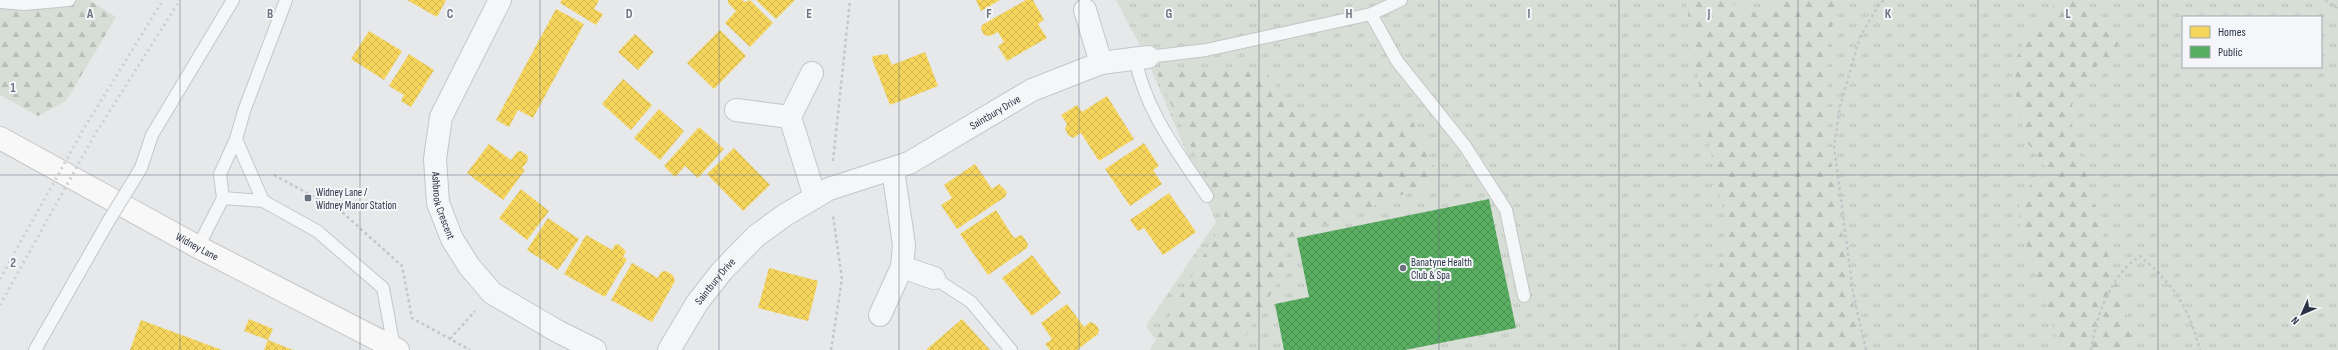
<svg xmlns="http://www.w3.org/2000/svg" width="2338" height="350" font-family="'Sofia Sans Condensed',sans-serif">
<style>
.grass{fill:url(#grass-tufts);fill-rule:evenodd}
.forest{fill:url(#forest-firs)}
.homes{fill:url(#homes-cross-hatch)}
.public{fill:url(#public-cross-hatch)}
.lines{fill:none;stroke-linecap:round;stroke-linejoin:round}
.lane-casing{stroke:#c4c6c8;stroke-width:14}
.street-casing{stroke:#c4c6c8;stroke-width:24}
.secondary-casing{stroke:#c4c6c8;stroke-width:24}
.path{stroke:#c5c6ca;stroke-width:2.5;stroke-dasharray:3 3;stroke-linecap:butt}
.lane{stroke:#f5f6f7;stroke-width:12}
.street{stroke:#f5f6f7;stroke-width:22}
.secondary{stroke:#f8f8f8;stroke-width:22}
.rail{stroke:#cecfd2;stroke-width:3;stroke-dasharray:2 4;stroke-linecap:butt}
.lane-bridge-casing{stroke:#c4c6c8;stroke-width:14;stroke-linecap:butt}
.lane-bridge{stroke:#f5f6f7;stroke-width:12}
.grid{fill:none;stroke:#6c737f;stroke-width:1;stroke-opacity:0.55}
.poi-dot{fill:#6c737f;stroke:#f4f6f9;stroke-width:1.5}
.labels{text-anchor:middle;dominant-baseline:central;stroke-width:4;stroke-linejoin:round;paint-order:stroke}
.street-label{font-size:11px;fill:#2b3445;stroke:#f4f6f9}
.poi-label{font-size:11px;fill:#2b3445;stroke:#f4f6f9;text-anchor:start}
.grid-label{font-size:13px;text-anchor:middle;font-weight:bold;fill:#6c737f;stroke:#f4f6f9;stroke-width:4;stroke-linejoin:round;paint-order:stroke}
</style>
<defs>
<pattern id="grass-tufts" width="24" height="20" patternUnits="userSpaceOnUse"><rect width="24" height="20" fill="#d6ded6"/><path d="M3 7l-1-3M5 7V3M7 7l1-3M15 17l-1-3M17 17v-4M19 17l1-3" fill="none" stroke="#b8bfb9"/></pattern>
<pattern id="forest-firs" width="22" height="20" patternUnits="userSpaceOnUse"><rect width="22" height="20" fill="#d6ded6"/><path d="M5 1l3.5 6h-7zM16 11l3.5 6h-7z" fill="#b8bfb9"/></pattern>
<pattern id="homes-cross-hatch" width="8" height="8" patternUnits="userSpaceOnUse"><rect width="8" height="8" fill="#f6d55c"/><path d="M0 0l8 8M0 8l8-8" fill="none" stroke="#d3b751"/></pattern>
<pattern id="public-cross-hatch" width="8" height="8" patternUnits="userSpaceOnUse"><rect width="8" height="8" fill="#5aae61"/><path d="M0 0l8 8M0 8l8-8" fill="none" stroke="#4b8e52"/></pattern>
</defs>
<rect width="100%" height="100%" fill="#e6e8ea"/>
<path class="grass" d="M 1116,0 L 2338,0 L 2338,350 L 1163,350 L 1146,326 L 1216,222 L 1146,57 ZM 2183,17 L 2321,17 L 2321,67 L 2183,67 Z"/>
<path class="forest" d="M 0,0 L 89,0 L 116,17 L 66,101 L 38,116 L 0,95 Z
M 1686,0 L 1721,0 L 1762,15 L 1784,0 L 1843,0 L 1830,31 L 1828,146 L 1860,350 L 1685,350 L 1730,240 L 1705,125 Z
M 2061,0 L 2073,0 L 2108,32 L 2120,39 L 2114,54 L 2099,64 L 2075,89 L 2070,118 L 2135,350 L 2061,350 L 2021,230 L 2019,205 L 2032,182 L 2050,172 L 2026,141 L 2016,95 L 2015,62 L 2027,35 L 2055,4 Z
M 1155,70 L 1265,71 L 1300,120 L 1412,120 L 1440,180 L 1290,238 L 1282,276 L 1237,350 L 1150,350 L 1225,218 Z"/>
<path class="homes" d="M 407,0 L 446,0 L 437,17 Z
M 562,0 L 599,0 L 594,9 L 603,14 L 596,25 L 560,3 Z
M 728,0 L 742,0 L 745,2 L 750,0 L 773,23 L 750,47 L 725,23 L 736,11 L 728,3 Z
M 756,0 L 795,0 L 776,19 Z
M 976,0 L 1000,0 L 981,11 Z
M 1026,0 L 1033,0 L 1044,20 L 1038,24 L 1047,38 L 1007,61 L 998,46 L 1004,42 L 998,32 L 990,36 L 984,35 L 981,29 L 982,25 Z
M 556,9 L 584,24 L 533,118 L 518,110 L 509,127 L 496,120 Z
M 720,30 L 746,56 L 714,89 L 687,63 Z
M 369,31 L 402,51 L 384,80 L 351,59 Z
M 635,34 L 654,52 L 638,70 L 618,52 Z
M 925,52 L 938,86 L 890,105 L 872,59 L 873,56 L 887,54 L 892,65 Z
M 409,54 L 434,70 L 411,107 L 401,101 L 404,95 L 389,86 Z
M 623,79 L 652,105 L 631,130 L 602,104 Z
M 1107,96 L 1134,139 L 1099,161 L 1081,133 L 1073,138 L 1068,135 L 1065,129 L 1067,124 L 1061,115 L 1077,105 L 1082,112 Z
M 659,109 L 684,131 L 660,160 L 634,138 Z
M 699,127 L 724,149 L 698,178 L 685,166 L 675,177 L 664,166 Z
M 1144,143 L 1159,166 L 1153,170 L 1162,184 L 1130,206 L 1105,169 Z
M 489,144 L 511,160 L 517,152 L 521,151 L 528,156 L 527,162 L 522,168 L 525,170 L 503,200 L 467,173 Z
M 734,148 L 770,185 L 743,211 L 707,174 Z
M 975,164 L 992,189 L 999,184 L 1007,192 L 1005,197 L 957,229 L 941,205 L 952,198 L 944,185 Z
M 521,189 L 549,211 L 527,240 L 499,218 Z
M 1169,193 L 1196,232 L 1163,255 L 1144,228 L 1138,231 L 1130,220 Z
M 996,210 L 1014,238 L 1022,235 L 1028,244 L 1027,248 L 988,275 L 960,234 Z
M 548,218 L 579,239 L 558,270 L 527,250 Z
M 586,235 L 612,250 L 615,245 L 618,244 L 626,251 L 623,257 L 627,259 L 605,297 L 564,274 Z
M 1032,255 L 1061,293 L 1032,316 L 1002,278 Z
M 632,263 L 658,278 L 661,272 L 666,271 L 673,275 L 675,281 L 652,322 L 611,300 Z
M 769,268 L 818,281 L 808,321 L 758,308 Z
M 1067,304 L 1084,327 L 1090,322 L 1095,324 L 1099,329 L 1098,334 L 1077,350 L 1050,350 L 1045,344 L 1052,339 L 1041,323 Z
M 249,319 L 273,329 L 268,340 L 244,331 Z
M 962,319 L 990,350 L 926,350 Z
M 141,320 L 222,350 L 130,350 Z
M 268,340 L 293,350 L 264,350 Z"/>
<path class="public" d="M 1489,199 L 1516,328 L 1405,350 L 1284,350 L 1275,304 L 1309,297 L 1297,238 Z"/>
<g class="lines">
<g class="lane-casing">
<path id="lane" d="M 0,2 L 24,4 L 69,0
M 1371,14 L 1401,0
M 1148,57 L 1206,50 L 1371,14 L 1397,61 L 1465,146 L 1506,210 L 1524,296
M 1135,58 C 1146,112 1177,151 1207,196
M 236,139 L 263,201
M 141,168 L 152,135 L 233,0
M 223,198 L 220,174 L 236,139 L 244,111 L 286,0
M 198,247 L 223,198 L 263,201 L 317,231 L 383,288 L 394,348
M 934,278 L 971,302 L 1011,350
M 35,350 L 108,222"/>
</g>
<g class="street-casing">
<g id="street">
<path id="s1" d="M 500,0 L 441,117 L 435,159 L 438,203 L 452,239 L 469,266 L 492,293 L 557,331 L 595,350"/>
<path d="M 1085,10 L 1101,63"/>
<path d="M 736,110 L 790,117 L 815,197"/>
<path d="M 790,117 L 812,73"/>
<path d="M 902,267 L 934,278"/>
<path d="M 880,315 L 902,267 L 904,245 L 893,170"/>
<path id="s2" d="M 669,350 L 697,303 L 722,271 L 756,236 L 785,215 L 829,189 L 909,163 L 1032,90 L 1101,63 L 1148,57"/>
</g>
</g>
<g class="secondary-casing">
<g id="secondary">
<path id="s3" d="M 0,138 L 198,247 L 398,350"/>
</g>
</g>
<path class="path" d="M 2325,0 L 2338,9
M 833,161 L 850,0
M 274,175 L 342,212 L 402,266 L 412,318 L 470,350
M 450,339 L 475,311
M 831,350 L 842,279 L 833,216
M 1866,350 L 1853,292 L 1834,146 L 1840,106 L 1860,37 L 1880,3 L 1885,0
M 2091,350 C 2096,317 2110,275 2140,256 C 2175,286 2188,306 2200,350"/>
<use href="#lane" class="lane"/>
<use href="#street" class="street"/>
<use href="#secondary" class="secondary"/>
<path class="rail" d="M 0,279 L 83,130 L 163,0
M 0,305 L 94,136 L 180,0"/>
<g class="lane-bridge-casing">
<path id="lane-bridge" d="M 108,222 L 141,168"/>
</g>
<use href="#lane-bridge" class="lane-bridge"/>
</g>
<path class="grid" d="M 180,0 L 180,350M 360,0 L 360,350M 540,0 L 540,350M 719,0 L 719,350M 899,0 L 899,350M 1079,0 L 1079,350M 1259,0 L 1259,350M 1439,0 L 1439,350M 1619,0 L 1619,350M 1798,0 L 1798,350M 1978,0 L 1978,350M 2158,0 L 2158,350M 0,175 L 2338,175"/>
<g class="poi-dot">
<rect x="304" y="194" width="8" height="8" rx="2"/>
<circle cx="1403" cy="268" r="4"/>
</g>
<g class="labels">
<g class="street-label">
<text stroke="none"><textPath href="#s2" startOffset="415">Saintbury Drive</textPath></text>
<text stroke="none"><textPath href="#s1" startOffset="221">Ashbrook Crescent</textPath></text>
<text stroke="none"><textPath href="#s3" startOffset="225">Widney Lane</textPath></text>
<text stroke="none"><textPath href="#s2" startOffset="83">Saintbury Drive</textPath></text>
</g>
<g class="poi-label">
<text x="316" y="192">Widney Lane /<tspan x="316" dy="13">Widney Manor Station</tspan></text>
<text x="1411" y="262">Banatyne Health<tspan x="1411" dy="13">Club &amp; Spa</tspan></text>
</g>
</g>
<g class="grid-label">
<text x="90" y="18">A</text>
<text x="270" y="18">B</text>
<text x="450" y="18">C</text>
<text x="629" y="18">D</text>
<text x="809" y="18">E</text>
<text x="989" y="18">F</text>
<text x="1169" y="18">G</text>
<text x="1349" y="18">H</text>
<text x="1529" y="18">I</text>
<text x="1709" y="18">J</text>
<text x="1888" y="18">K</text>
<text x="2068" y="18">L</text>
<text x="13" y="92">1</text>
<text x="13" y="267">2</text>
</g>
<rect x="2182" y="16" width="140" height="52" fill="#f4f6f9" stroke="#a4a8b1"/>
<rect x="2190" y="26" width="20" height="12" fill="#f6d55c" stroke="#a4a8b1"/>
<text x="2218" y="36" font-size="12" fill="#2b3445">Homes</text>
<rect x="2190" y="46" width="20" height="12" fill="#5aae61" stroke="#a4a8b1"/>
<text x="2218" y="56" font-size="12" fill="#2b3445">Public</text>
<g transform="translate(2302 314) rotate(225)" stroke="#f4f6f9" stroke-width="3" paint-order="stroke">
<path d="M0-3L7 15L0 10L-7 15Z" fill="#2b3445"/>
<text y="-6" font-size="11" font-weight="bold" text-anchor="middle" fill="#2b3445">N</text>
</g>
</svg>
